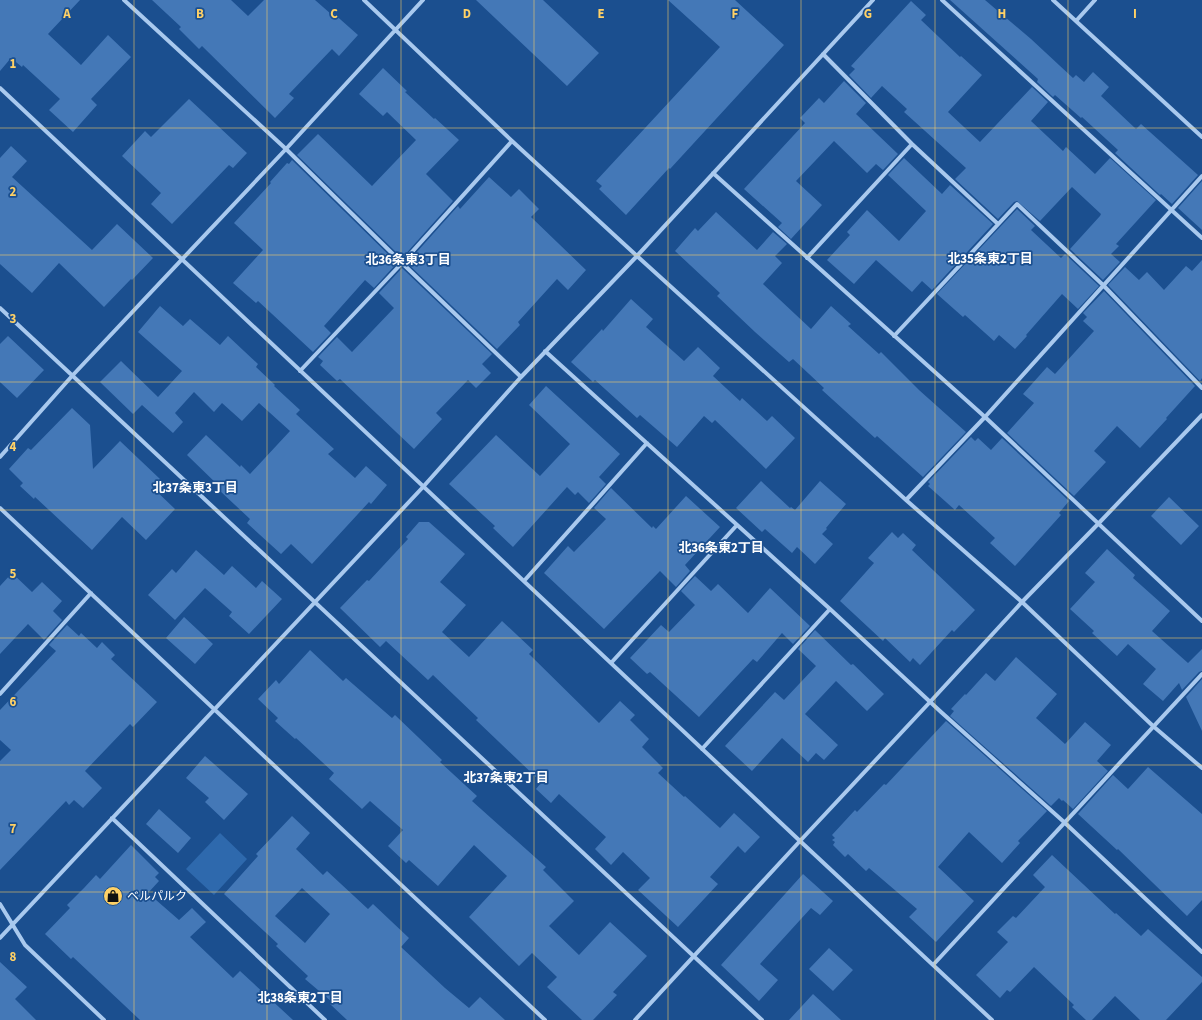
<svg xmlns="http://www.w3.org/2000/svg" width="1202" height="1020" font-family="'Source Sans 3','Noto Sans JP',sans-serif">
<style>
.green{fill:#2e69ad}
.building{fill:#4478b7;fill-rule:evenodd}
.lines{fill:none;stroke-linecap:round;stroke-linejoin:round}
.minor{stroke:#a9c9ee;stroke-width:4}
.grid{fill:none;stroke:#ffd166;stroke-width:1;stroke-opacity:0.55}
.labels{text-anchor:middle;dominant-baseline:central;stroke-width:3.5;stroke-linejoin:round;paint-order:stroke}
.poi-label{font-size:12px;fill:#fff;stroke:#1b4f8f;text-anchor:start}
.neighbourhood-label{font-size:13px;font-weight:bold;fill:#fff;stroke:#1b4f8f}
.grid-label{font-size:13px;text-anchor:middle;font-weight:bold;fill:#ffd166;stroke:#1b4f8f;stroke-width:3.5;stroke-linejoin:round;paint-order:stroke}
</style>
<rect width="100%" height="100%" fill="#1b4f8f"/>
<path class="green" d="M 220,833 L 247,859 L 214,895 L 186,869 Z"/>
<path class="building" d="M 0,0 L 80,0 L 48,34 L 81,65 L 108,35 L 131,57 L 91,99 L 97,105 L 73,132 L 49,110 L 60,99 L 23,65 L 22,67 L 11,58 L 0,71 Z
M 152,0 L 231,0 L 248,16 L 264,0 L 315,0 L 331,14 L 332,12 L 358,35 L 339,56 L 332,49 L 289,94 L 294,98 L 275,118 L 202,46 L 199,49 L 179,29 L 181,27 Z
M 476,0 L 543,0 L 599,53 L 567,86 Z
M 668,0 L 735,0 L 784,45 L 670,169 L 669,168 L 626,215 L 599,189 L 602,186 L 596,181 L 720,47 Z
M 950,0 L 985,0 L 1031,39 L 1073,78 L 1076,75 L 1084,82 L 1093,72 L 1109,87 L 1101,96 L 1136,129 L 1141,124 L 1198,175 L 1172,204 L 1161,194 L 1160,195 L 1115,153 L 1118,150 L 1082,117 L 1081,118 L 1055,95 L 1053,97 L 1037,82 L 1038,79 Z
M 911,1 L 926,15 L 921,20 L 960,57 L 961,56 L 982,75 L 948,112 L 980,142 L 1032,87 L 1048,102 L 1031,121 L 1063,151 L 1066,147 L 1095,174 L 1110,158 L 1156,200 L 1116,244 L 1119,246 L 1111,254 L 1120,262 L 1103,280 L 1070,249 L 1100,216 L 1101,214 L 1072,187 L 1040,221 L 1017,201 L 1014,202 L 998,219 L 955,179 L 966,168 L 904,112 L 907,109 L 882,86 L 871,98 L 849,75 L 855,69 L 851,66 Z
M 383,68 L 407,91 L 405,92 L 434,119 L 435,118 L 459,140 L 426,174 L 453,201 L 402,258 L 297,155 L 318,134 L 372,186 L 416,140 L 387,112 L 383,116 L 359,94 Z
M 844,81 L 866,103 L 856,114 L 898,154 L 883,170 L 876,164 L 867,173 L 834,141 L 796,181 L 822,205 L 791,239 L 778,227 L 782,223 L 744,189 L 805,123 L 800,118 L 819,98 L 824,103 Z
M 189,99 L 247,153 L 233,168 L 229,165 L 172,224 L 151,204 L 161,193 L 122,156 L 145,131 L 151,137 Z
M 11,146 L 27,161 L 12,177 L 92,250 L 117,224 L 153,258 L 132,280 L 131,279 L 104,307 L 59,263 L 32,293 L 0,264 L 0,158 Z
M 904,158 L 942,194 L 950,185 L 993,224 L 932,290 L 922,281 L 912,292 L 876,260 L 854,284 L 827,260 L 850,235 L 847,232 L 867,210 L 899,241 L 926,211 L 888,175 Z
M 292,160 L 397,263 L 374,288 L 365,280 L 324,326 L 331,333 L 313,352 L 258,301 L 256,303 L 233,283 L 263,250 L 234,223 L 271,183 L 270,182 L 287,163 L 289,164 Z
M 489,177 L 511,197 L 519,189 L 539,209 L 531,217 L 586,270 L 568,290 L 557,279 L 518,322 L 520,325 L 497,349 L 407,263 L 458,206 L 460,209 Z
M 1202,181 L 1202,230 L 1178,208 Z
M 1017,209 L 1035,226 L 1031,230 L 1061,258 L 1065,254 L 1099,286 L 1078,309 L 1062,294 L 1026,335 L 1027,336 L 1015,349 L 999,335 L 994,341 L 965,315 L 963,317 L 937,294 Z
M 716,212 L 757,250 L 773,232 L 787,244 L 775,256 L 782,263 L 763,284 L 811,329 L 831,306 L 851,324 L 848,326 L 879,354 L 881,352 L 919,390 L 966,432 L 923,477 L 877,436 L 875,438 L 822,390 L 824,388 L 793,359 L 789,362 L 755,332 L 717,296 L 720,293 L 675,251 L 695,228 L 698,231 Z
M 1202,260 L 1202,378 L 1200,381 L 1108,285 L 1125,267 L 1139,280 L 1147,272 L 1164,290 L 1186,266 L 1192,271 Z
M 402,268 L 492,354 L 482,364 L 491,373 L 476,388 L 468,380 L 436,413 L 442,419 L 414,449 L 340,379 L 337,381 L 320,365 L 323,361 L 318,357 L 337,337 L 352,352 L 394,308 L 379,293 Z
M 1104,291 L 1195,386 L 1166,418 L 1167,419 L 1140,448 L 1117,426 L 1094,451 L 1106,462 L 1074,496 L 1007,433 L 1034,403 L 1023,394 L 1047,367 L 1055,374 L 1094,331 L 1083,321 L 1087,317 L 1083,313 Z
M 631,299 L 653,319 L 646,327 L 684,361 L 698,347 L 720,368 L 713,376 L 740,401 L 742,398 L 767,421 L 772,416 L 795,438 L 766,469 L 715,420 L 712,423 L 704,416 L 677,447 L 640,415 L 637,418 L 595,380 L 593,382 L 571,362 L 602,329 L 603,331 Z
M 160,306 L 183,326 L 190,319 L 220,345 L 228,336 L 258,364 L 256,367 L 275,385 L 274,386 L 300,410 L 296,414 L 334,449 L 328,454 L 355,478 L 366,466 L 387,485 L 371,504 L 369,502 L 312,564 L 291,544 L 281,554 L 247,523 L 250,519 L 219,490 L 221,488 L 187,455 L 206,435 L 240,467 L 241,465 L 250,474 L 290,431 L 259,403 L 242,421 L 222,403 L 214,412 L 194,392 L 175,413 L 183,422 L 173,433 L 142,405 L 133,414 L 100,382 L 121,361 L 158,397 L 182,371 L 138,332 Z
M 8,336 L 44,370 L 17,398 L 0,382 L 0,344 Z
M 546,386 L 620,454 L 599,477 L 606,484 L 589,503 L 578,492 L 575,495 L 567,487 L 513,547 L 493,528 L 495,526 L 449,484 L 496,435 L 540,476 L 570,444 L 529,405 Z
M 72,408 L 90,425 L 93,469 L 120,441 L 160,479 L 152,487 L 175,509 L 146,540 L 122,517 L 92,550 L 35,497 L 34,499 L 20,486 L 23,483 L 9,469 L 28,448 L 31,450 Z
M 971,437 L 975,441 L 978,438 L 991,450 L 1002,438 L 1069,501 L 1059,513 L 1061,515 L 1015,566 L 990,543 L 995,538 L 959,505 L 955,510 L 928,486 L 930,484 L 928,482 Z
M 761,481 L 790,508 L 791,507 L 795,510 L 820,481 L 846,504 L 826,528 L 827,529 L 822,534 L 833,544 L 815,564 L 797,547 L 792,553 L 765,529 L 762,532 L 736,508 Z
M 611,488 L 652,528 L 653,526 L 656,529 L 686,496 L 720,527 L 685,565 L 690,571 L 676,587 L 660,571 L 604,629 L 544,573 L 568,546 L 574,552 L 606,519 L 594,508 Z
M 1169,497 L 1199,526 L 1181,545 L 1151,516 Z
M 419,522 L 429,522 L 465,554 L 440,582 L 466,605 L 442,632 L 469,657 L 502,621 L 533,650 L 529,654 L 599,723 L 620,701 L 635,715 L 630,720 L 649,739 L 642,747 L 663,768 L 658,773 L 684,797 L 685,796 L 720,828 L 734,813 L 760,837 L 745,853 L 738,846 L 710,877 L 718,884 L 678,927 L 638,890 L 650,878 L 623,852 L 611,865 L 595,849 L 606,837 L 559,794 L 551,803 L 536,789 L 540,784 L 537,781 L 539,780 L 476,720 L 478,718 L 433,675 L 428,680 L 386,641 L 380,647 L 340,608 L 367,580 L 369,581 L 408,539 L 406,537 Z
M 892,532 L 898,538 L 903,533 L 916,545 L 912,550 L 975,610 L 954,632 L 952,630 L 920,665 L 913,658 L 910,662 L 885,638 L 883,641 L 840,601 L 874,563 L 868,558 Z
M 1107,549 L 1135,575 L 1133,578 L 1170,611 L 1152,631 L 1188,663 L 1202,649 L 1202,671 L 1199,672 L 1182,690 L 1179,683 L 1163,701 L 1143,684 L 1156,669 L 1128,644 L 1117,656 L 1092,633 L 1094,631 L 1070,609 L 1095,582 L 1085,573 Z
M 196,550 L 224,575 L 232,566 L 256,588 L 262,581 L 282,599 L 249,634 L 229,616 L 232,612 L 205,588 L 175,620 L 148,595 L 172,569 L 176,573 Z
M 12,573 L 32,592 L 42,582 L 62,601 L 53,611 L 62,620 L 44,640 L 28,624 L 0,654 L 0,586 Z
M 695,576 L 711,591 L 718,584 L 748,613 L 770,588 L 810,626 L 793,644 L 782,633 L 757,662 L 753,659 L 699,717 L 650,672 L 647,674 L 630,658 L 661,625 L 669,632 L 695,605 L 681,591 Z
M 184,617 L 213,644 L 195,664 L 166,638 Z
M 67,625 L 79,636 L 81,633 L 97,648 L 102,642 L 115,655 L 111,659 L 157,702 L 133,727 L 130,724 L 85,771 L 102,788 L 83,808 L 74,800 L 69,805 L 66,801 L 0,870 L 0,761 L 11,750 L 0,740 L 0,710 L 56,651 L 49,645 Z
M 815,630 L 851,665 L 853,664 L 884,694 L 867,711 L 836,681 L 805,714 L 838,745 L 824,760 L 816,753 L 808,762 L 782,738 L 752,771 L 725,746 L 775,692 L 784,700 L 816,666 L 798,649 Z
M 310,650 L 343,681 L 346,678 L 392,718 L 395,715 L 442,760 L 440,762 L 477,796 L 472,801 L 546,867 L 543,870 L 574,901 L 549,926 L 579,955 L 610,922 L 647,956 L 613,992 L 617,995 L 593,1020 L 582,1020 L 547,987 L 557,977 L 532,953 L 519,966 L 469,917 L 507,876 L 474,845 L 438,886 L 409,860 L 406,863 L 388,846 L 403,830 L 370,801 L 362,809 L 329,779 L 334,773 L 296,738 L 295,739 L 275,721 L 278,718 L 258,699 L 276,680 L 279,684 Z
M 1016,657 L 1057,694 L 1036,718 L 1065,744 L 1085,722 L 1111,745 L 1097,761 L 1108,771 L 1073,809 L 1063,800 L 1062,801 L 1059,798 L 1051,806 L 950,716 L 954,711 L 951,709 L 965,694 L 966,695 L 986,673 L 995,681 Z
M 1202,679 L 1202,731 L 1186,697 Z
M 946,721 L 1047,811 L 1018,841 L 1020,843 L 1002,863 L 969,832 L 938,867 L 974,901 L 936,942 L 909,917 L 917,909 L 869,868 L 866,871 L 848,854 L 845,857 L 833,845 L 835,842 L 832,840 L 835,838 L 832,835 L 855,810 L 857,812 L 884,784 L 886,785 Z
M 205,756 L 248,794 L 224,820 L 205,802 L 209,798 L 186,778 Z
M 1148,767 L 1202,814 L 1202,900 L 1187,916 L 1118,849 L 1117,850 L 1078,814 L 1113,775 L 1128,789 Z
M 159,809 L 191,838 L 178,853 L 146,824 Z
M 292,816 L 310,833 L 296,849 L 323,875 L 327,871 L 368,909 L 373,904 L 409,938 L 401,947 L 445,988 L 469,1008 L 480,997 L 505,1020 L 347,1020 L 330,1004 L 332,1002 L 305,979 L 308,976 L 276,946 L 278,944 L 224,894 L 258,856 L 256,854 ZM 302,888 L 330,914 L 305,943 L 275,916 Z
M 131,845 L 159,873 L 155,877 L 159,881 L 148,893 L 179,920 L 192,908 L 206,922 L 190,937 L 233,978 L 240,971 L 293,1020 L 140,1020 L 73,957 L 71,959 L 45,934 L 70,908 L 67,905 L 84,888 L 96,875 L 100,879 Z
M 1052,855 L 1115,914 L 1116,913 L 1141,936 L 1148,929 L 1202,977 L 1202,982 L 1166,1020 L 1140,1020 L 1115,996 L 1092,1020 L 1086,1020 L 1072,1007 L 1074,1005 L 1034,967 L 1010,992 L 1007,990 L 1000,998 L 976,975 L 1008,942 L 997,932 L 1013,916 L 1016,918 L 1045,887 L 1033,875 Z
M 803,874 L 833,901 L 820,915 L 811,908 L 760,964 L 778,980 L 759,1001 L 721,965 Z
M 829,948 L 853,970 L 833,991 L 809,969 Z
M 0,962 L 27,987 L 15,999 L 36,1020 L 0,1020 Z
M 813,994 L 841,1020 L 789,1020 Z"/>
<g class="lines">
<path class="minor" d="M 124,0 L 286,149 L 402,263 L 521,377
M 364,0 L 512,141 L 637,256 L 906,500 L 1022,602 L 1153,726 L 1202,768
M 942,0 L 1202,238
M 1053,0 L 1202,137
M 1076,21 L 1095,0
M 823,54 L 912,144 L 998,224
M 0,88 L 800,841 L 992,1020
M 713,173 L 985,417 L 1202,621
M 807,258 L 912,144
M 0,308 L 762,1020
M 894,336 L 1017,204 L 1103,285 L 1202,388
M 545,351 L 830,609 L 941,712 L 1064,822 L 1202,952
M 300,371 L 402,263 L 512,141
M 0,457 L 72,376 L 286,149 L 423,0
M 906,500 L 985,417 L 1202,176
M 0,508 L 545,1020
M 524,581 L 647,443
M 611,663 L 737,525
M 0,694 L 91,593
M 702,749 L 830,609
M 112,818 L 325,1020
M 0,904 L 25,945 L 104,1020
M 0,938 L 423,487 L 521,377 L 637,256 L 873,0
M 933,965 L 1202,674
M 635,1020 L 800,841 L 930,702 L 1022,602 L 1098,524 L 1202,415"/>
</g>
<path class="grid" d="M 134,0 L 134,1020M 267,0 L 267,1020M 401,0 L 401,1020M 534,0 L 534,1020M 668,0 L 668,1020M 801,0 L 801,1020M 935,0 L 935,1020M 1068,0 L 1068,1020M 0,128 L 1202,128M 0,255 L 1202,255M 0,382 L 1202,382M 0,510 L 1202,510M 0,638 L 1202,638M 0,765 L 1202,765M 0,892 L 1202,892"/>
<defs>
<g id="shop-disc" transform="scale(1)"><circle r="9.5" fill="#ffd166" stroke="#1b4f8f"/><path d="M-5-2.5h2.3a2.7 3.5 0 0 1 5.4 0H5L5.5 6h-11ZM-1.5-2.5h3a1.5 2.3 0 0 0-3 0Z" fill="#111"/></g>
</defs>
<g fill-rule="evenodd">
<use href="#shop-disc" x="113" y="896"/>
</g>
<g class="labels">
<g class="poi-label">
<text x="127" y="896">ベルパルク</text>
</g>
<g class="neighbourhood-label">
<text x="990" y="259">北35条東2丁目</text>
<text x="408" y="260">北36条東3丁目</text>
<text x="195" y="488">北37条東3丁目</text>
<text x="721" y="548">北36条東2丁目</text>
<text x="506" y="778">北37条東2丁目</text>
<text x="300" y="998">北38条東2丁目</text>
</g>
</g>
<g class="grid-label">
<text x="67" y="18">A</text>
<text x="200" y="18">B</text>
<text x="334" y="18">C</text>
<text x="467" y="18">D</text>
<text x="601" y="18">E</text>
<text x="735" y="18">F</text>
<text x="868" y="18">G</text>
<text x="1002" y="18">H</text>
<text x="1135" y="18">I</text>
<text x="13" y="68">1</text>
<text x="13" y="196">2</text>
<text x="13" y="323">3</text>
<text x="13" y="451">4</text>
<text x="13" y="578">5</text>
<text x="13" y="706">6</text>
<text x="13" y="833">7</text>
<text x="13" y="961">8</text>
</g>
</svg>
